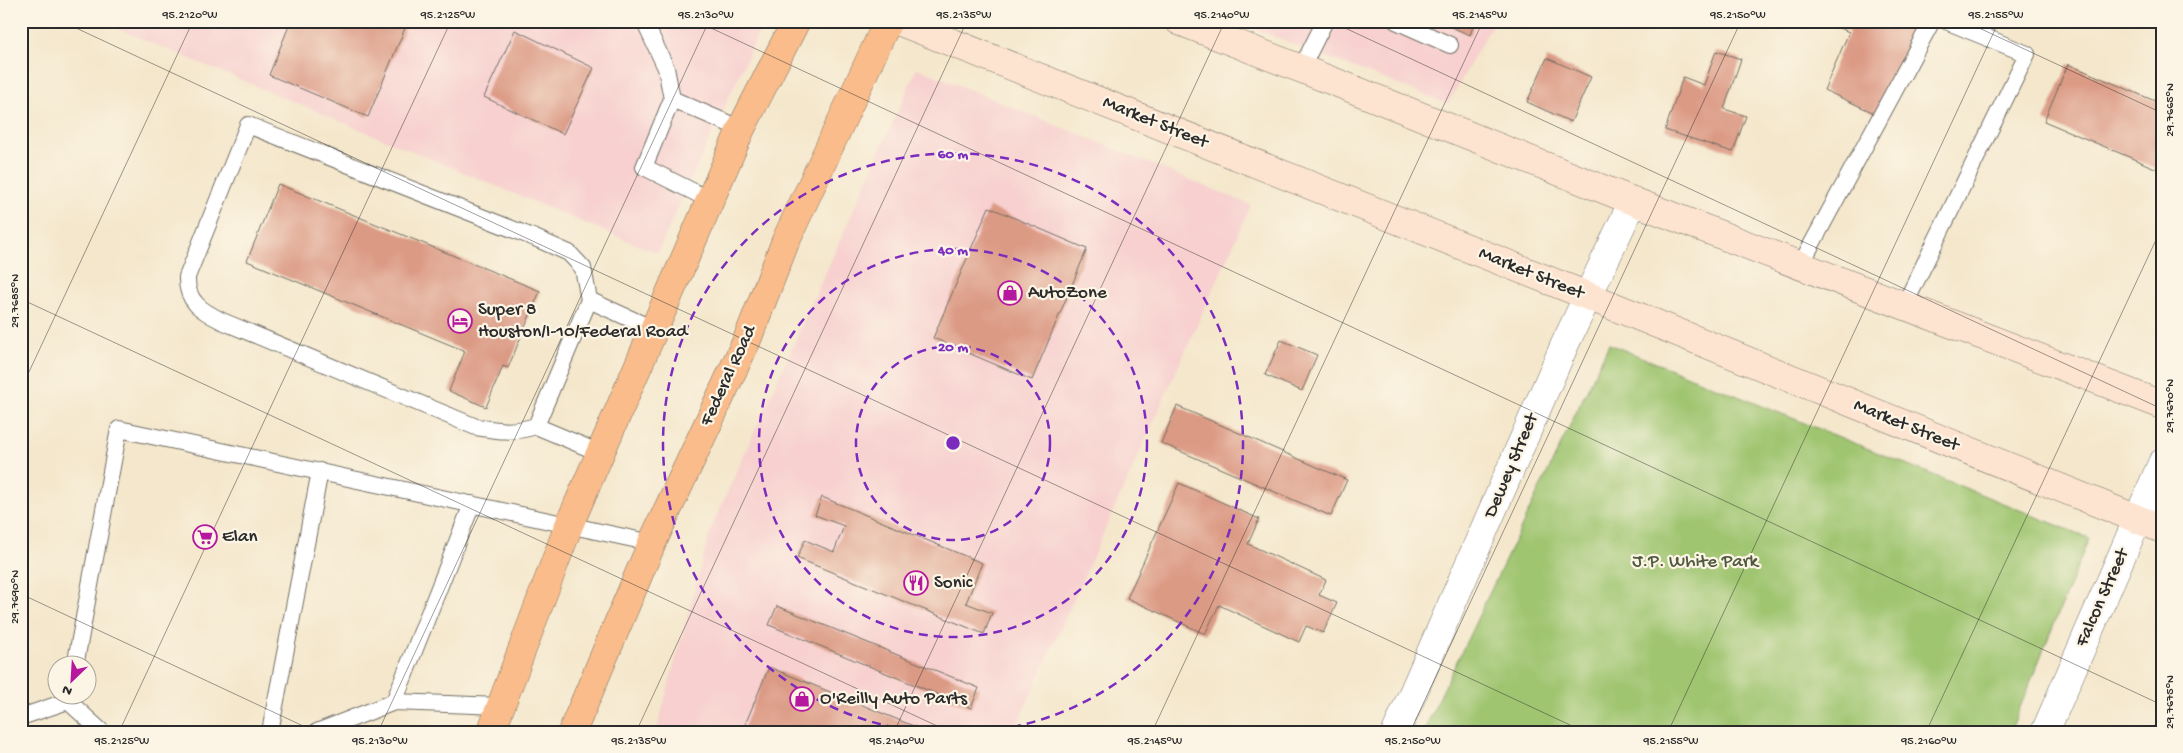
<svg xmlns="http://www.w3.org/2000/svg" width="2183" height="753" font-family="'Gochi Hand',sans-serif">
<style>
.built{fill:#f7d0cf}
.green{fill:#9fc56f;stroke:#65784d}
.building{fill:#db9a84}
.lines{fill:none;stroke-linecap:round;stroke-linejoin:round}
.lane-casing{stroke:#716d63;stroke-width:18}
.street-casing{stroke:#716d63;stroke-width:29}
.secondary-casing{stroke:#716d63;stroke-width:29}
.primary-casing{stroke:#716d63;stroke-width:29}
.lane{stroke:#fff;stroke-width:16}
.street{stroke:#fff;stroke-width:28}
.secondary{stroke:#fde4d0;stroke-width:28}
.primary{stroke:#f9bc8a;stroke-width:28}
.ticks{fill:none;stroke:#2b2b2b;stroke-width:1;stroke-opacity:0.45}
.ring{fill:none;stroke:#7b2cbf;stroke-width:2.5;stroke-dasharray:9 6}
.labels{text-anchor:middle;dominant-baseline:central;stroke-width:4.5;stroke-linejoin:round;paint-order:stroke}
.street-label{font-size:19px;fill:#2b2b2b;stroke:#fcf5e5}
.poi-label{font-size:19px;fill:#2b2b2b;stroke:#fcf5e5;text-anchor:start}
.park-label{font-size:19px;fill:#4e593f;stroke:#fcf5e5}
.centre{fill:#7b2cbf;stroke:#fcf5e5;stroke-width:2.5}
.ring-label{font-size:15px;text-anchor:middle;font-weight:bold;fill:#7b2cbf;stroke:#fcf5e5;stroke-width:4.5;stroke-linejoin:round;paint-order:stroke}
.neatline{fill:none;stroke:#2b2b2b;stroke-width:2}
.ticks-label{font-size:12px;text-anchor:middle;fill:#2b2b2b}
</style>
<rect width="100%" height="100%" fill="#fcf5e5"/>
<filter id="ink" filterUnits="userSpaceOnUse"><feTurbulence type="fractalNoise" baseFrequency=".02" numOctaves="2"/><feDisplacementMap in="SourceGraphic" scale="10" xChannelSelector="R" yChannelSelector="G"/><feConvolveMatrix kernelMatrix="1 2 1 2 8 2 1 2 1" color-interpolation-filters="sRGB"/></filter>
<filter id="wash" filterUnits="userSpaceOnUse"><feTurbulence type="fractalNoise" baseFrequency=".0096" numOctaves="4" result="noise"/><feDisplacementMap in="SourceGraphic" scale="20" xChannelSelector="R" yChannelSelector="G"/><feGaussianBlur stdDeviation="1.12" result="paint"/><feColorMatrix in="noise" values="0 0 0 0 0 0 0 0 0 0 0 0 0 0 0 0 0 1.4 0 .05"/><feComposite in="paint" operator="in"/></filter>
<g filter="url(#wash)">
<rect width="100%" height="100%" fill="#f4e7cc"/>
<path class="built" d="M 99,21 L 764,21 L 657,253 Z
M 1234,21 L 1494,21 L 1448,104 Z
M 917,68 L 1251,205 L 1014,732 L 656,732 L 711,529 Z"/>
<path class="green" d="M 1609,344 L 2089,538 L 2010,732 L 1423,732 Z"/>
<g id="blocks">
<path class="building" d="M 291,21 L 408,21 L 368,117 L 269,75 Z
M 1438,21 L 1475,21 L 1470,35 Z
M 1832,21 L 1923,21 L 1881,116 L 1824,90 L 1849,32 L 1830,24 Z
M 515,30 L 594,68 L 563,134 L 484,97 Z
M 1716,51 L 1741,59 L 1724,109 L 1746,116 L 1733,152 L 1665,130 L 1683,77 L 1704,85 Z
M 1547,58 L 1591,77 L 1571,122 L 1527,102 Z
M 2068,64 L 2162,104 L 2162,171 L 2044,121 Z
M 278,184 L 540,291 L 508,368 L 503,366 L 486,407 L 449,391 L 465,351 L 247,261 Z
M 989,207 L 1087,249 L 1032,380 L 933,338 Z
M 1281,340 L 1317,355 L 1302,391 L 1265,375 Z
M 1177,406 L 1347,480 L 1331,516 L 1161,443 Z
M 1179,483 L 1259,519 L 1248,544 L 1326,580 L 1319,595 L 1337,603 L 1323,633 L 1306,626 L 1299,642 L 1219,605 L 1205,634 L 1127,598 Z
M 822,497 L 982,563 L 966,603 L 992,613 L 984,634 L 797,558 L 805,540 L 834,552 L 844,526 L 815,515 Z
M 777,606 L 979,688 L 971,708 L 769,625 Z
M 769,667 L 928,732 L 742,732 Z
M 2162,715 L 2162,732 L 2154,732 Z"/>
</g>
</g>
<g filter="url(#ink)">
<use href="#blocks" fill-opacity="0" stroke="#716d63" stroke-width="1"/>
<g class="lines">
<g class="lane-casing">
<path id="lane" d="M 644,21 L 666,68 L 672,99
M 1396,21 L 1450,45
M 1301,69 L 1325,21
M 710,200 L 644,167 L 672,99 L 741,129
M 1800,266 L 1932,21
M 1904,306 L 2027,54 L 1946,21
M 536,426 C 513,433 500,431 476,427 L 222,321 C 202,311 186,302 187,277 L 248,125 L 535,238 L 569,253 L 583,268 L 589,300
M 600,453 L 536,426 L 589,300 L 653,329
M 75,666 L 119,429 L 652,543
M 394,702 L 472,504
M 21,717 L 68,701 L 102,732
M 270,732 L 320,471
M 317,732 L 394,702 L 500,706"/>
</g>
<g class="street-casing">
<path id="street" d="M 1396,732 L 1565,344 L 1633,201
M 2045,732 L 2162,463"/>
</g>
<g class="secondary-casing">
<path id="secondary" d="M 898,21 L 1588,296 L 2162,529
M 1179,21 L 1345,86 L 1633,201 L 2162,405"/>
</g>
<g class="primary-casing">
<path id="primary" d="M 491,732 L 569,525 L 741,129 L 796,21
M 572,732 L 652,543 L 747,340 L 786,240 L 888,21"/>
</g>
<use href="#lane" class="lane"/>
<use href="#street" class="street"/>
<use href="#secondary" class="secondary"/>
<use href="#primary" class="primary"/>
</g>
</g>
<path class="ticks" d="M 61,21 L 1585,732M 696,21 L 2162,705M 1330,21 L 2162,409M 1964,21 L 2162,113M 21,299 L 950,732M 21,389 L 193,21M 21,594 L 316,732M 119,732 L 451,21M 378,732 L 709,21M 636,732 L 967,21M 894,732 L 1225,21M 1152,732 L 1483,21M 1410,732 L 1741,21M 1668,732 L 1999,21M 1926,732 L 2162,227"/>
<g class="ring">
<circle cx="953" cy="443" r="97"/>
<circle cx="953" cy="443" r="194"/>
<path d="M925 732A290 290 0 1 1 981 732"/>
</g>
<defs>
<g id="shop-ring" transform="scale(1.25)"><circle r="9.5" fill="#fcf5e5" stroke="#b5179e" stroke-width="1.5"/><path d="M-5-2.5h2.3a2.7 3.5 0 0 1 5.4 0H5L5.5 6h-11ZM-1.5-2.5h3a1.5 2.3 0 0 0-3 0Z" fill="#b5179e"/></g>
<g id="hotel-ring" transform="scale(1.25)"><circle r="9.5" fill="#fcf5e5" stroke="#b5179e" stroke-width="1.5"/><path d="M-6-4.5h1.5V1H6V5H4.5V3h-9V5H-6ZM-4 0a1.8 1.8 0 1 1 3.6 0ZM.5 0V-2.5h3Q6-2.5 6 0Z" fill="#b5179e"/></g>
<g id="supermarket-ring" transform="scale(1.25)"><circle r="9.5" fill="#fcf5e5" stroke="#b5179e" stroke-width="1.5"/><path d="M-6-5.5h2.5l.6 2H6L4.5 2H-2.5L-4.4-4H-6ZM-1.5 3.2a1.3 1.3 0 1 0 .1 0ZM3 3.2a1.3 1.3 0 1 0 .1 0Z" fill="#b5179e"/></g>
<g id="restaurant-ring" transform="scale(1.25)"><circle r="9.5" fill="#fcf5e5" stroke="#b5179e" stroke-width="1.5"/><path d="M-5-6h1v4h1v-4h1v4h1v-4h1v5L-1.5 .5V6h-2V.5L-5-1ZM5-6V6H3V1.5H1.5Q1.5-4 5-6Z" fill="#b5179e"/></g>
</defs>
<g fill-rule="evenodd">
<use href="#shop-ring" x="1010" y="293"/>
<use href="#hotel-ring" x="460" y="321"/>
<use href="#supermarket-ring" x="205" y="537"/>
<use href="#restaurant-ring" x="916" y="583"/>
<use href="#shop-ring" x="802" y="699"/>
</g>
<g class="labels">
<g class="street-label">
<text transform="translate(1155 123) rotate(22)">Market Street</text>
<text transform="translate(1531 274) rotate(22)">Market Street</text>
<text transform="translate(729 376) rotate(-65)">Federal Road</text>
<text transform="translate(1906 426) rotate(22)">Market Street</text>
<text transform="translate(1512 466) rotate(-67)">Dewey Street</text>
<text transform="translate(2103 598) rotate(-66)">Falcon Street</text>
</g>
<g class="poi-label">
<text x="1028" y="293">AutoZone</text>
<text x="478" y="310">Super 8<tspan x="478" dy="22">Houston/I-10/Federal Road</tspan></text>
<text x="222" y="537">Elan</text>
<text x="934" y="583">Sonic</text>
<text x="820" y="699">O'Reilly Auto Parts</text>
</g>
<g class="park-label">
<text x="1695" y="562">J.P. White Park</text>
</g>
</g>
<circle cx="953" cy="443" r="8" class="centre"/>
<g class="ring-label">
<text x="953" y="158">60 m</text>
<text x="953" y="254">40 m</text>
<text x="953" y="351">20 m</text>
</g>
<rect width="2183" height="753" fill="none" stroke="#fcf5e5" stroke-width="55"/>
<g transform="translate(72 680) rotate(205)"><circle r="24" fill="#fcf5e5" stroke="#a8a49b"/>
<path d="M0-4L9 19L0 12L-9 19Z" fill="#b5179e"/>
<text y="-8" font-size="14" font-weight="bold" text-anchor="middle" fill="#2b2b2b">N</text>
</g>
<rect x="28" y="28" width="2128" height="698" class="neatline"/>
<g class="ticks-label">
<text x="190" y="18">95.2120°W</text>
<text x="448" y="18">95.2125°W</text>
<text x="706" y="18">95.2130°W</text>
<text x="964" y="18">95.2135°W</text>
<text x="1222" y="18">95.2140°W</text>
<text x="1480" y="18">95.2145°W</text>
<text x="1738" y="18">95.2150°W</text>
<text x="1996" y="18">95.2155°W</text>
<text transform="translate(2169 110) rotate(-90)" y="4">29.7665°N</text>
<text transform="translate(14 301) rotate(-90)" y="4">29.7685°N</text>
<text transform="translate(2169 406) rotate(-90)" y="4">29.7670°N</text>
<text transform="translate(14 597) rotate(-90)" y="4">29.7690°N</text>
<text transform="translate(2169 702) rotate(-90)" y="4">29.7675°N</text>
<text x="122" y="744">95.2125°W</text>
<text x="380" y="744">95.2130°W</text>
<text x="639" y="744">95.2135°W</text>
<text x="897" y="744">95.2140°W</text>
<text x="1155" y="744">95.2145°W</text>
<text x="1413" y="744">95.2150°W</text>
<text x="1671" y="744">95.2155°W</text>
<text x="1929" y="744">95.2160°W</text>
</g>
</svg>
